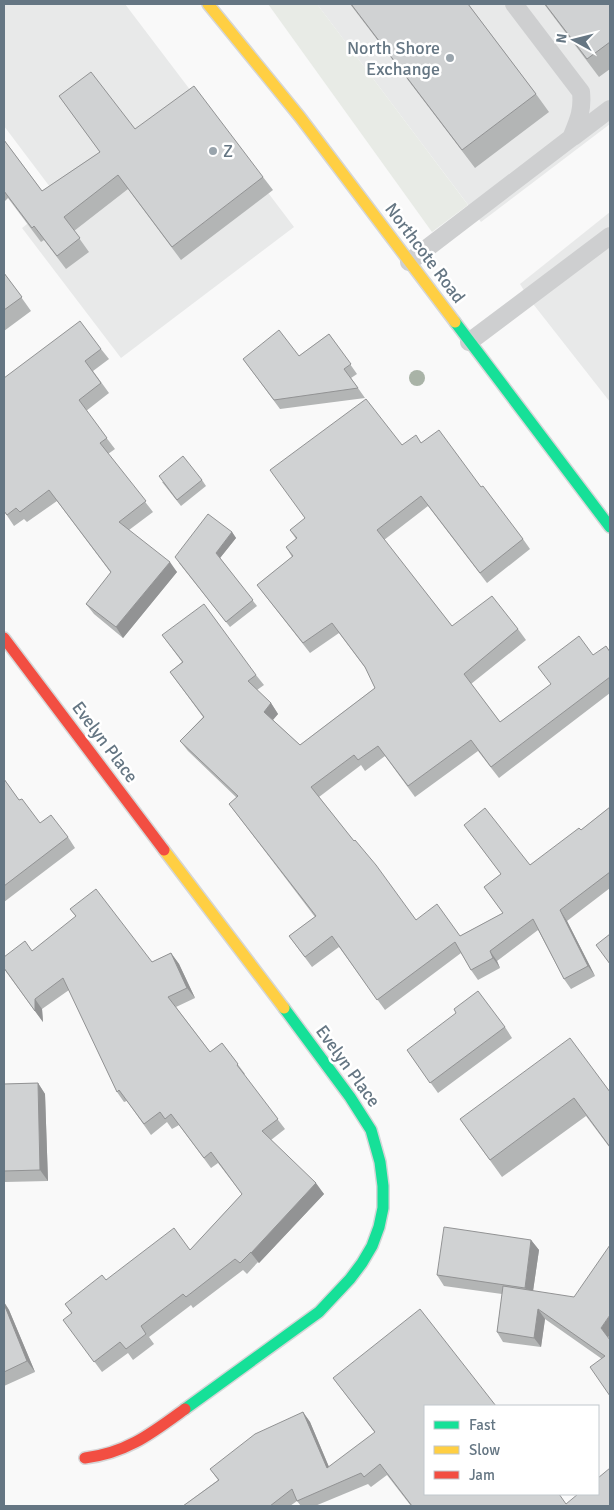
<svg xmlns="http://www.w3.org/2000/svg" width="614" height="1510" font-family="Signika,sans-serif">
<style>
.built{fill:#e8e9e9}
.green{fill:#e8ebe6}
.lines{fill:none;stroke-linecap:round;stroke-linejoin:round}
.fast-casing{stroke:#d5d6d7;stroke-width:14}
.slow-casing{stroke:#d5d6d7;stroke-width:14}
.jam-casing{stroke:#d5d6d7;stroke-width:14}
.lane{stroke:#cecfd0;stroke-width:18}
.fast{stroke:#16e098;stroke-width:11}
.slow{stroke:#ffcf43;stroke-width:11}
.jam{stroke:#f24e42;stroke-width:11}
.tree{fill:#a9b3a7}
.wall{fill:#b3b5b5}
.shaded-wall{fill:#929394}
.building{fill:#d0d2d3;stroke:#929394}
.poi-dot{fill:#99a4ac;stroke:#fff;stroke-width:2}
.labels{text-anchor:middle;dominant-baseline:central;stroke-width:5;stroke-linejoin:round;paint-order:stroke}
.poi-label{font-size:18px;fill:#657683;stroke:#fff;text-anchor:end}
.street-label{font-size:18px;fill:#657683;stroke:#fff}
</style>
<rect width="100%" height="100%" fill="#f9f9f9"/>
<path class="built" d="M 4,4 L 125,4 L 294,227 L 121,358 L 22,228 L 59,199 L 4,126 Z
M 317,4 L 610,4 L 610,124 L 481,222 Z
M 610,212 L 610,402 L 530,300 L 520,284 Z"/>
<path class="green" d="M 268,4 L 317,4 L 468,205 L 432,232 Z"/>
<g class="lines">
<g class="fast-casing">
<path id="fast" d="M 455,322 L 610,527
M 185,1409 L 319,1312 L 350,1279 L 362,1263 L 372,1246 L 379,1227 L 383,1208 L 383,1186 L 380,1162 L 371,1130 L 350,1097 L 284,1008"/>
</g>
<g class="slow-casing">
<path id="slow" d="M 208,4 L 300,117 L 455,322
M 164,850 L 284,1008"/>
</g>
<g class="jam-casing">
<path id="jam" d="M 4,638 L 164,850
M 85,1458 C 127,1453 152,1433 185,1409"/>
</g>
<path class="lane" d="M 573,137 L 610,109
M 409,262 L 571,138 C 578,121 583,111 581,92 L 514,4
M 469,342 L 610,236"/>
<use href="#fast" class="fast"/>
<use href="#slow" class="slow"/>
<use href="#jam" class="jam"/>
</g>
<circle class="tree" cx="417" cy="378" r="8"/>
<path class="wall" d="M 350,4 L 468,4 L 536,94 L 549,112 L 475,168 Z
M 544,4 L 610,4 L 610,69 L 599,77 Z
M 59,96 L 135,129 L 263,177 L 273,190 L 181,260 L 128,189 L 74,231 L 89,252 L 66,269 L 44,240 L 41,242 L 8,198 L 4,202 L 4,140 L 42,191 L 100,152 Z
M 4,273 L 31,311 L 4,331 Z
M 329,334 L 357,374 L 351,378 L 365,398 L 280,409 L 243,359 L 299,356 Z
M 101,349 L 109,359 L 93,371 L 109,393 L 86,411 L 115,449 L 108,454 L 153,512 L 129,530 L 177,572 L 123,638 L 94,614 L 86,604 L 111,573 L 57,501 L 27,522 L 24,519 L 14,526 L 4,511 L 4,378 Z
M 421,443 L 481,487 L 523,539 L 530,549 L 487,583 L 428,506 L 384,540 L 452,626 L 518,629 L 526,640 L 471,684 L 500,722 L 593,655 L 610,652 L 610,693 L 499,778 L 478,751 L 415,797 L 385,756 L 365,771 L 361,765 L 319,797 L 416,920 L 460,936 L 503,913 L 484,887 L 501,874 L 464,825 L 530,865 L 581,830 L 610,807 L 610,888 L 567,921 L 595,976 L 571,989 L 564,979 L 538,930 L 497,961 L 500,968 L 478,980 L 471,970 L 461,953 L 385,1010 L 339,947 L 312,967 L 289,936 L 315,917 L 229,804 L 237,798 L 188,751 L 180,741 L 203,717 L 170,672 L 182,662 L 162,635 L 256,675 L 264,685 L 257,690 L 271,703 L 278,714 L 273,720 L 300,745 L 375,688 L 366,669 L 339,633 L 310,653 L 257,585 L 292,557 L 286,547 L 296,539 L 290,530 L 402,445 Z
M 202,480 L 206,486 L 181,506 L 162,482 Z
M 232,532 L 236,538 L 220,558 L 257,606 L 230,627 L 179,563 Z
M 4,779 L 19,800 L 40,823 L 68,837 L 75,848 L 4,902 Z
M 70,909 L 152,962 L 171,953 L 179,964 L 195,998 L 176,1007 L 210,1052 L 222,1043 L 245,1074 L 244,1075 L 285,1129 L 271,1140 L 324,1194 L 259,1263 L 258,1262 L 247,1274 L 243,1270 L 193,1308 L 191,1305 L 149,1337 L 154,1344 L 133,1360 L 128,1353 L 102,1372 L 71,1330 L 71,1313 L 65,1304 L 106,1280 L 190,1250 L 242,1194 L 218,1163 L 211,1168 L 179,1125 L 172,1129 L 167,1122 L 151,1135 L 127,1101 L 124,1102 L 117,1092 L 69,990 L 42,1009 L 43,1022 L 4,969 L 32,951 L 76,917 Z
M 505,1027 L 512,1038 L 438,1093 L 407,1050 Z
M 38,1083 L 45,1094 L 48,1181 L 5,1182 L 4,1180 L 4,1084 Z
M 610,1092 L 610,1148 L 586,1116 L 502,1177 L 460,1119 Z
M 531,1240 L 539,1250 L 533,1291 L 608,1337 L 610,1396 L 602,1359 L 545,1319 L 541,1347 L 503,1342 L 497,1332 L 502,1294 L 444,1286 L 437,1275 Z
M 4,1302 L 9,1310 L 35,1372 L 4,1386 Z
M 333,1378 L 425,1406 L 566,1504 L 610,1506 L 411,1506 L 387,1475 L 371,1487 L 368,1484 L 315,1506 L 301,1506 L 297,1501 L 290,1506 L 183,1506 L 218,1480 L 210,1469 L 303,1412 L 310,1422 L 329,1467 L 375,1433 Z"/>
<path class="shaded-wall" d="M 232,532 L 236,538 L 220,558 L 216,553 Z
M 170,562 L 177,572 L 123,638 L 116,627 Z
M 271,703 L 278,714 L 271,722 L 264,712 Z
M 560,910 L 567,921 L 595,976 L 588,966 Z
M 490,951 L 497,961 L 500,968 L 493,958 Z
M 171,953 L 179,964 L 195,998 L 187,988 Z
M 35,999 L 42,1009 L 43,1022 L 35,1011 Z
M 38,1083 L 45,1094 L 48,1181 L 40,1170 Z
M 316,1183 L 324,1194 L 259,1263 L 251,1253 Z
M 531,1240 L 539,1250 L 532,1298 L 525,1288 Z
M 4,1302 L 9,1310 L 35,1372 L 27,1361 L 4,1304 Z
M 538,1309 L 545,1319 L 541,1347 L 534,1338 Z
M 610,1315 L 610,1334 L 608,1338 L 601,1328 Z
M 303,1412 L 310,1422 L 334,1479 L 327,1468 Z"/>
<path class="building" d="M 351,4 L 468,4 L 536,94 L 462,150 Z
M 545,4 L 610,4 L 610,42 L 587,59 Z
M 91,72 L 135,129 L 194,86 L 263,177 L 172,247 L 118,175 L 64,217 L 80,238 L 57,256 L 34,226 L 32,228 L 4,191 L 4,140 L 42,191 L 100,152 L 59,96 Z
M 4,273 L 22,297 L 4,310 Z
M 80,321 L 101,349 L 85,361 L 101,383 L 79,400 L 107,438 L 100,443 L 146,501 L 119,522 L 170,562 L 116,627 L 86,604 L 111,572 L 49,490 L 20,512 L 16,508 L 7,515 L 4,511 L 4,378 Z
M 279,330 L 299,356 L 329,334 L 351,364 L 344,369 L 358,388 L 274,400 L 243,359 Z
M 366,399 L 402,445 L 416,435 L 421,443 L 439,430 L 481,487 L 483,486 L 523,539 L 480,573 L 421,496 L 377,530 L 452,626 L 492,596 L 518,629 L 464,674 L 500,722 L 551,684 L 538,667 L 579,636 L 593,655 L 606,646 L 610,652 L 610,677 L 491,767 L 471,740 L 408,786 L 378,746 L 358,760 L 354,755 L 311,787 L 354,841 L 355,840 L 376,865 L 416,920 L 437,904 L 460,936 L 503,913 L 484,887 L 501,874 L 464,825 L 485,808 L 530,865 L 579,828 L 581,830 L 610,807 L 610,872 L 560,910 L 588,966 L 564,979 L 533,919 L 490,951 L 493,958 L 471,970 L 455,942 L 377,1000 L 332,936 L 305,957 L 289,936 L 316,916 L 229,804 L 238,796 L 180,741 L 204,717 L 170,672 L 183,662 L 162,635 L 204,604 L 256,675 L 248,681 L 271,703 L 264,712 L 300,745 L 375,688 L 365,667 L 332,623 L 303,643 L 257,585 L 293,556 L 286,547 L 297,538 L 290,530 L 305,518 L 270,470 Z
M 183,456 L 202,480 L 177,500 L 159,476 Z
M 208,514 L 232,532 L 216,553 L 253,600 L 226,622 L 175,557 Z
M 4,779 L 19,800 L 22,799 L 40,823 L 51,815 L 68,837 L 4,886 Z
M 96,889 L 152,962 L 171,953 L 187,988 L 168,997 L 210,1052 L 222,1043 L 238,1064 L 237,1065 L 278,1119 L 262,1131 L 316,1183 L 251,1253 L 251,1252 L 240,1263 L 235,1259 L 186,1297 L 183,1294 L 141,1326 L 146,1334 L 126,1349 L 120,1342 L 94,1362 L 63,1320 L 72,1313 L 65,1304 L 102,1275 L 106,1280 L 174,1228 L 190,1250 L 242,1194 L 211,1152 L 204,1158 L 171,1114 L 165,1119 L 160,1112 L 144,1124 L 119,1090 L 117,1092 L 63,978 L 35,999 L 35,1011 L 4,968 L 4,957 L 25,941 L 32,951 L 76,916 L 70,909 Z
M 610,934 L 610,964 L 596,945 Z
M 478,991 L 505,1027 L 430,1083 L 407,1050 L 456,1013 L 454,1009 Z
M 570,1038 L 610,1092 L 610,1147 L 574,1098 L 490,1160 L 460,1119 Z
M 38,1083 L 40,1170 L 4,1171 L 4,1084 Z
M 444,1227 L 531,1240 L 525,1288 L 437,1275 Z
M 610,1245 L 610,1315 L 601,1328 L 610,1340 L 610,1396 L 590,1367 L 605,1356 L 538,1309 L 534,1338 L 497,1332 L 503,1286 L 574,1297 Z
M 4,1304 L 27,1361 L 4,1372 Z
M 420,1309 L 496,1406 L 425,1406 L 425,1494 L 559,1494 L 566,1504 L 578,1494 L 598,1494 L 598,1478 L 610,1468 L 610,1506 L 412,1506 L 380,1464 L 364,1477 L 361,1473 L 297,1501 L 292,1489 L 270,1506 L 183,1506 L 219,1480 L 210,1469 L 255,1434 L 303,1412 L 327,1468 L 375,1432 L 333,1378 Z"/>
<g class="poi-dot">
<circle cx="450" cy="58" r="5"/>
<circle cx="213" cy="151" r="5"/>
</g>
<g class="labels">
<g class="poi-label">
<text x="440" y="48">North Shore<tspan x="440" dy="21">Exchange</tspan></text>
<text x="223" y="151" text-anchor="start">Z</text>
</g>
<g class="street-label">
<text transform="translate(425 253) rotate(53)">Northcote Road</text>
<text transform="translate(105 742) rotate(53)">Evelyn Place</text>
<text transform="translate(348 1066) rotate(54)">Evelyn Place</text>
</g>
</g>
<rect width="614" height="1510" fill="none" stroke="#657683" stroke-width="10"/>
<rect x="424" y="1405" width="175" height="90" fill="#ffffff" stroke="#c1c8cd"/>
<rect x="434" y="1421" width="25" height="8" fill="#16e098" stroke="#c1c8cd"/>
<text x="469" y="1430" font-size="15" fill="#657683">Fast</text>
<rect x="434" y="1446" width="25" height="8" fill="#ffcf43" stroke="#c1c8cd"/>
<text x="469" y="1455" font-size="15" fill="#657683">Slow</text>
<rect x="434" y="1471" width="25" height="8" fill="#f24e42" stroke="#c1c8cd"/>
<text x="469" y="1480" font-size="15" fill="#657683">Jam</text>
<g transform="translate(574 40) rotate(277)" stroke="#ffffff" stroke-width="4" paint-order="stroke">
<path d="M0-4L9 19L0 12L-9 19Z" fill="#657683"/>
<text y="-8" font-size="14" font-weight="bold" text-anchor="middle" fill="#657683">N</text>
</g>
</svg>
